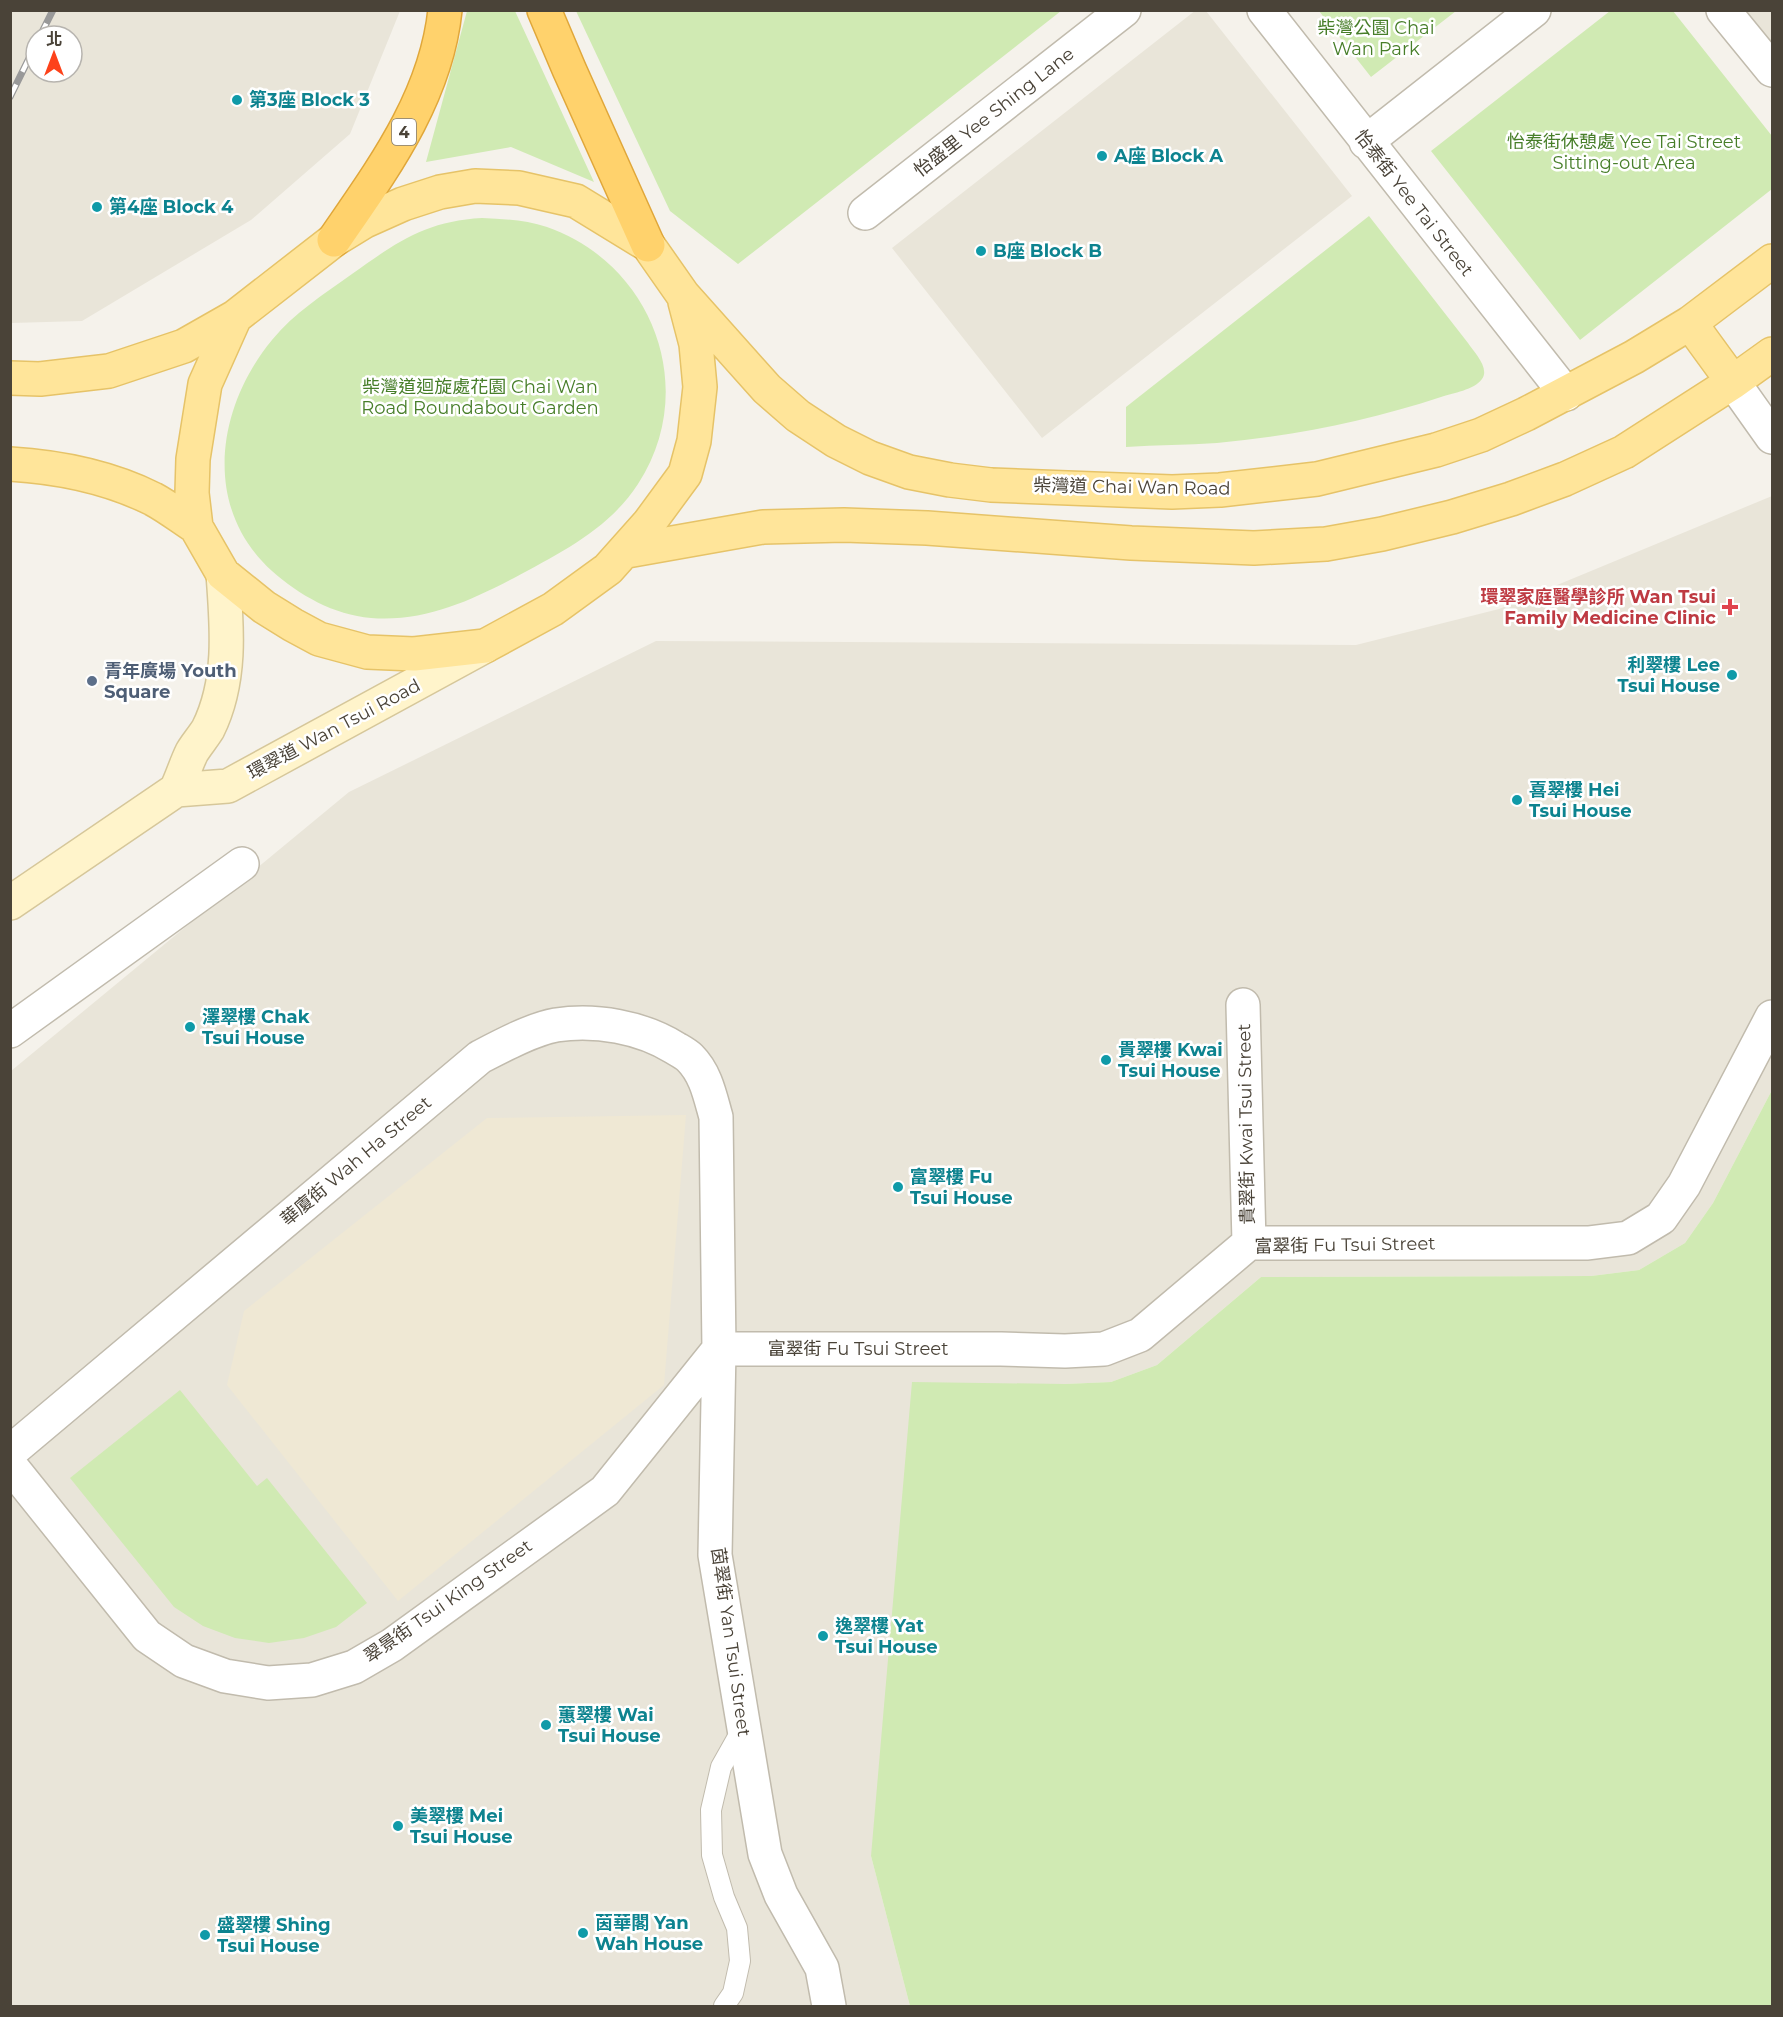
<svg xmlns="http://www.w3.org/2000/svg" width="1783" height="2017" font-family="Montserrat,'Noto Sans TC',sans-serif">
<style>
.residential{fill:#e9e5d9;fill-rule:evenodd}
.education{fill:#efe8d4}
.green{fill:#d0eab3}
.lines{fill:none;stroke-linecap:round;stroke-linejoin:round}
.lane-casing{stroke:#c1bbad;stroke-width:22}
.street-casing{stroke:#c1bbad;stroke-width:36}
.secondary-casing{stroke:#d6c79a;stroke-width:36}
.primary-casing{stroke:#e6c368;stroke-width:36}
.highway-casing{stroke:#e0a73a;stroke-width:36}
.lane{stroke:#fff;stroke-width:20}
.street{stroke:#fff;stroke-width:33}
.secondary{stroke:#fff4cb;stroke-width:33}
.primary{stroke:#ffe59a;stroke-width:33}
.highway{stroke:#ffd26c;stroke-width:33}
.rail-casing{stroke:#999;stroke-width:7}
.rail{stroke:#fff;stroke-width:4.5;stroke-dasharray:14;stroke-linecap:butt}
.culture-dot{fill:#0f9aa8;stroke:#fff;stroke-width:2}
.health-dot{fill:#e0444e;stroke:#fff;stroke-width:2}
.service-dot{fill:#5c6f8a;stroke:#fff;stroke-width:2}
.labels{text-anchor:middle;dominant-baseline:central;stroke-width:5;stroke-linejoin:round;paint-order:stroke}
.shield{fill:#fff;stroke:#807b74;stroke-width:1.5}
.shield-label{font-size:16px;font-weight:bold;fill:#4a4338}
.park-label{font-size:18px;fill:#477e29;stroke:#fff}
.culture-label{font-size:18px;font-weight:bold;fill:#0d838f;stroke:#fff;text-anchor:start}
.street-label{font-size:18px;fill:#4a4338;stroke:#fff}
.health-label{font-size:18px;font-weight:bold;fill:#be3a42;stroke:#fff;text-anchor:end}
.service-label{font-size:18px;font-weight:bold;fill:#4e5e75;stroke:#fff;text-anchor:start}
</style>
<rect width="100%" height="100%" fill="#f5f2eb"/>
<path class="residential" d="M 1196,10 L 1206,11 L 1352,196 L 1042,438 L 892,248 Z
M 10,11 L 11,10 L 400,11 L 350,134 L 251,220 L 82,321 L 11,323 ZM 36,36 L 72,36 L 72,72 L 36,72 Z
M 1744,11 L 1772,11 L 1772,47 Z
M 1772,496 L 1772,1090 L 1713,1203 L 1685,1243 L 1639,1270 L 1591,1276 L 1261,1277 L 1157,1365 L 1111,1382 L 1065,1384 L 871,1856 L 910,2006 L 11,2006 L 11,1071 L 349,792 L 656,641 L 1356,645 L 1499,609 Z"/>
<path class="education" d="M 686,1115 L 664,1385 L 398,1601 L 227,1385 L 244,1311 L 487,1118 Z"/>
<path class="green" d="M 467,11 L 515,11 L 594,182 L 511,147 L 426,162 Z
M 576,11 L 1061,11 L 738,264 L 670,211 Z
M 1319,11 L 1456,11 L 1371,77 Z
M 1610,11 L 1673,11 L 1772,136 L 1772,189 L 1580,340 L 1431,151 Z
M 1369,216 L 1468,343 C 1474,352 1490,368 1482,379 C 1474,390 1453,393 1441,397 C 1368,421 1293,436 1217,443 C 1187,445 1156,445 1126,447 L 1126,407 Z
M 482,218 C 504,219 526,220 547,227 C 653,264 700,389 638,484 C 608,530 560,553 514,578 C 468,602 424,622 371,618 C 334,615 299,595 272,571 C 202,508 216,408 272,340 C 294,313 324,294 352,274 C 397,242 426,221 482,218 Z
M 1772,1090 L 1772,2006 L 910,2006 L 871,1856 L 912,1382 L 1065,1384 L 1111,1382 L 1157,1365 L 1261,1277 L 1591,1276 L 1639,1270 L 1685,1243 L 1713,1203 Z
M 180,1390 L 257,1486 L 267,1478 L 367,1603 L 336,1627 L 304,1638 L 269,1643 L 235,1638 L 203,1626 L 174,1607 L 70,1478 Z"/>
<g class="lines">
<g class="lane-casing">
<path id="lane" d="M 724,2006 L 733,1993 L 740,1961 L 737,1928 L 724,1897 L 712,1855 L 711,1810 L 721,1767 L 743,1728"/>
</g>
<g class="street-casing">
<path id="street" d="M 1264,10 L 1566,394
M 1723,10 L 1772,70
M 1366,142 L 1534,10
M 865,213 L 1124,10
M 1733,382 L 1772,437
M 1243,1005 L 1249,1243
M 10,1031 L 242,864
M 719,1349 L 1001,1349 L 1065,1351 L 1104,1349 L 1140,1335 L 1249,1243 L 1588,1243 L 1628,1238 L 1661,1218 L 1684,1185 L 1772,1017
M 10,1452 L 480,1057 C 501,1046 533,1029 556,1025 C 596,1019 641,1027 675,1048 C 680,1051 686,1054 690,1058 C 706,1074 710,1096 716,1117 L 719,1349 L 715,1555 L 765,1854 L 781,1895 L 822,1968 L 829,2006
M 10,1465 L 147,1636 L 184,1661 L 225,1676 L 268,1683 L 312,1680 L 354,1667 L 392,1645 L 605,1491 L 719,1349"/>
</g>
<g class="secondary-casing">
<path id="secondary" d="M 176,790 C 182,778 186,764 192,752 C 197,744 203,737 208,729 C 232,681 227,626 223,574
M 10,903 L 176,790 L 228,786 L 485,646"/>
</g>
<g class="primary-casing">
<path id="primary" d="M 235,317 L 205,384 L 193,459 L 192,493 L 196,527 L 223,574 L 264,607 L 293,625 L 319,639 L 367,652 L 414,654 L 485,646 L 553,609 L 608,569 L 649,523 L 685,474 L 694,441 L 700,387 L 696,344 L 685,302
M 1690,323 L 1733,382
M 10,378 L 40,379 L 109,371 L 184,346 L 235,317 L 334,240 L 365,221 L 403,204 L 440,192 L 475,186 L 519,188 L 576,201 L 648,245 L 683,295 L 767,389 L 798,416 L 836,441 L 870,458 L 909,472 L 950,480 L 991,485 L 1172,492 L 1220,490 L 1317,479 L 1436,450 L 1481,435 L 1526,414 L 1634,357 L 1690,323 L 1772,261
M 10,464 C 59,467 109,477 153,499 C 168,507 182,518 196,527
M 627,551 L 763,527 L 844,525 L 927,528 L 1131,543 L 1254,548 L 1326,544 L 1382,534 L 1452,517 L 1511,499 L 1565,479 L 1624,452 L 1733,382 L 1772,354"/>
</g>
<g class="highway-casing">
<path id="highway" d="M 544,10 L 569,69 L 648,245
M 334,240 C 382,170 436,98 445,10"/>
</g>
<use href="#lane" class="lane"/>
<use href="#street" class="street"/>
<use href="#secondary" class="secondary"/>
<use href="#primary" class="primary"/>
<use href="#highway" class="highway"/>
<g class="rail-casing">
<path id="rail" d="M 40,36 L 53,10
M 10,97 L 36,44"/>
</g>
<use href="#rail" class="rail"/>
</g>
<g class="culture-dot">
<circle cx="237" cy="100" r="6"/>
<circle cx="1102" cy="156" r="6"/>
<circle cx="97" cy="207" r="6"/>
<circle cx="981" cy="251" r="6"/>
<circle cx="1732" cy="675" r="6"/>
<circle cx="1517" cy="800" r="6"/>
<circle cx="190" cy="1027" r="6"/>
<circle cx="1106" cy="1060" r="6"/>
<circle cx="898" cy="1187" r="6"/>
<circle cx="823" cy="1636" r="6"/>
<circle cx="546" cy="1725" r="6"/>
<circle cx="398" cy="1826" r="6"/>
<circle cx="583" cy="1933" r="6"/>
<circle cx="205" cy="1935" r="6"/>
</g>
<path class="health-dot" d="M1727 598h6v6h6v6h-6v6h-6v-6h-6v-6h6z"/>
<circle class="service-dot" cx="92" cy="681" r="6"/>
<g class="labels">
<rect class="shield" x="392" y="119" width="24" height="26" rx="4.5"/>
<g class="shield-label">
<text x="404" y="132">4</text>
</g>
<g class="park-label">
<text x="1376" y="28">柴灣公園 Chai<tspan x="1376" dy="21">Wan Park</tspan></text>
<text x="1624" y="142">怡泰街休憩處 Yee Tai Street<tspan x="1624" dy="21">Sitting-out Area</tspan></text>
<text x="480" y="387">柴灣道迴旋處花園 Chai Wan<tspan x="480" dy="21">Road Roundabout Garden</tspan></text>
</g>
<g class="culture-label">
<text x="249" y="100">第3座 Block 3</text>
<text x="1114" y="156">A座 Block A</text>
<text x="109" y="207">第4座 Block 4</text>
<text x="993" y="251">B座 Block B</text>
<text x="1720" y="665" text-anchor="end">利翠樓 Lee<tspan x="1720" dy="21">Tsui House</tspan></text>
<text x="1529" y="790">喜翠樓 Hei<tspan x="1529" dy="21">Tsui House</tspan></text>
<text x="202" y="1017">澤翠樓 Chak<tspan x="202" dy="21">Tsui House</tspan></text>
<text x="1118" y="1050">貴翠樓 Kwai<tspan x="1118" dy="21">Tsui House</tspan></text>
<text x="910" y="1177">富翠樓 Fu<tspan x="910" dy="21">Tsui House</tspan></text>
<text x="835" y="1626">逸翠樓 Yat<tspan x="835" dy="21">Tsui House</tspan></text>
<text x="558" y="1715">蕙翠樓 Wai<tspan x="558" dy="21">Tsui House</tspan></text>
<text x="410" y="1816">美翠樓 Mei<tspan x="410" dy="21">Tsui House</tspan></text>
<text x="595" y="1923">茵華閣 Yan<tspan x="595" dy="21">Wah House</tspan></text>
<text x="217" y="1925">盛翠樓 Shing<tspan x="217" dy="21">Tsui House</tspan></text>
</g>
<g class="street-label">
<text transform="translate(994 112) rotate(-38)">怡盛里 Yee Shing Lane</text>
<text transform="translate(1414 203) rotate(52)">怡泰街 Yee Tai Street</text>
<text transform="translate(1132 487) rotate(1)">柴灣道 Chai Wan Road</text>
<text transform="translate(334 729) rotate(-28)">環翠道 Wan Tsui Road</text>
<text transform="translate(1246 1124) rotate(-91)">貴翠街 Kwai Tsui Street</text>
<text transform="translate(356 1161) rotate(-40)">華廈街 Wah Ha Street</text>
<text transform="translate(1345 1245) rotate(-1)">富翠街 Fu Tsui Street</text>
<text x="858" y="1349">富翠街 Fu Tsui Street</text>
<text transform="translate(448 1601) rotate(-35)">翠景街 Tsui King Street</text>
<text transform="translate(731 1642) rotate(82)">茵翠街 Yan Tsui Street</text>
</g>
<g class="health-label">
<text x="1716" y="597">環翠家庭醫學診所 Wan Tsui<tspan x="1716" dy="21">Family Medicine Clinic</tspan></text>
</g>
<g class="service-label">
<text x="104" y="671">青年廣場 Youth<tspan x="104" dy="21">Square</tspan></text>
</g>
</g>
<rect width="1783" height="2017" fill="none" stroke="#4a4338" stroke-width="24"/>
<g transform="translate(54 54)"><circle r="28" fill="#ffffff" stroke="#b7b4af" stroke-width="1.5"/>
<path d="M0-4.5L10 22L0 15L-10 22Z" fill="#fd421a"/>
<text y="-9" font-size="16" font-weight="bold" text-anchor="middle" fill="#4a4338">北</text>
</g>
</svg>
